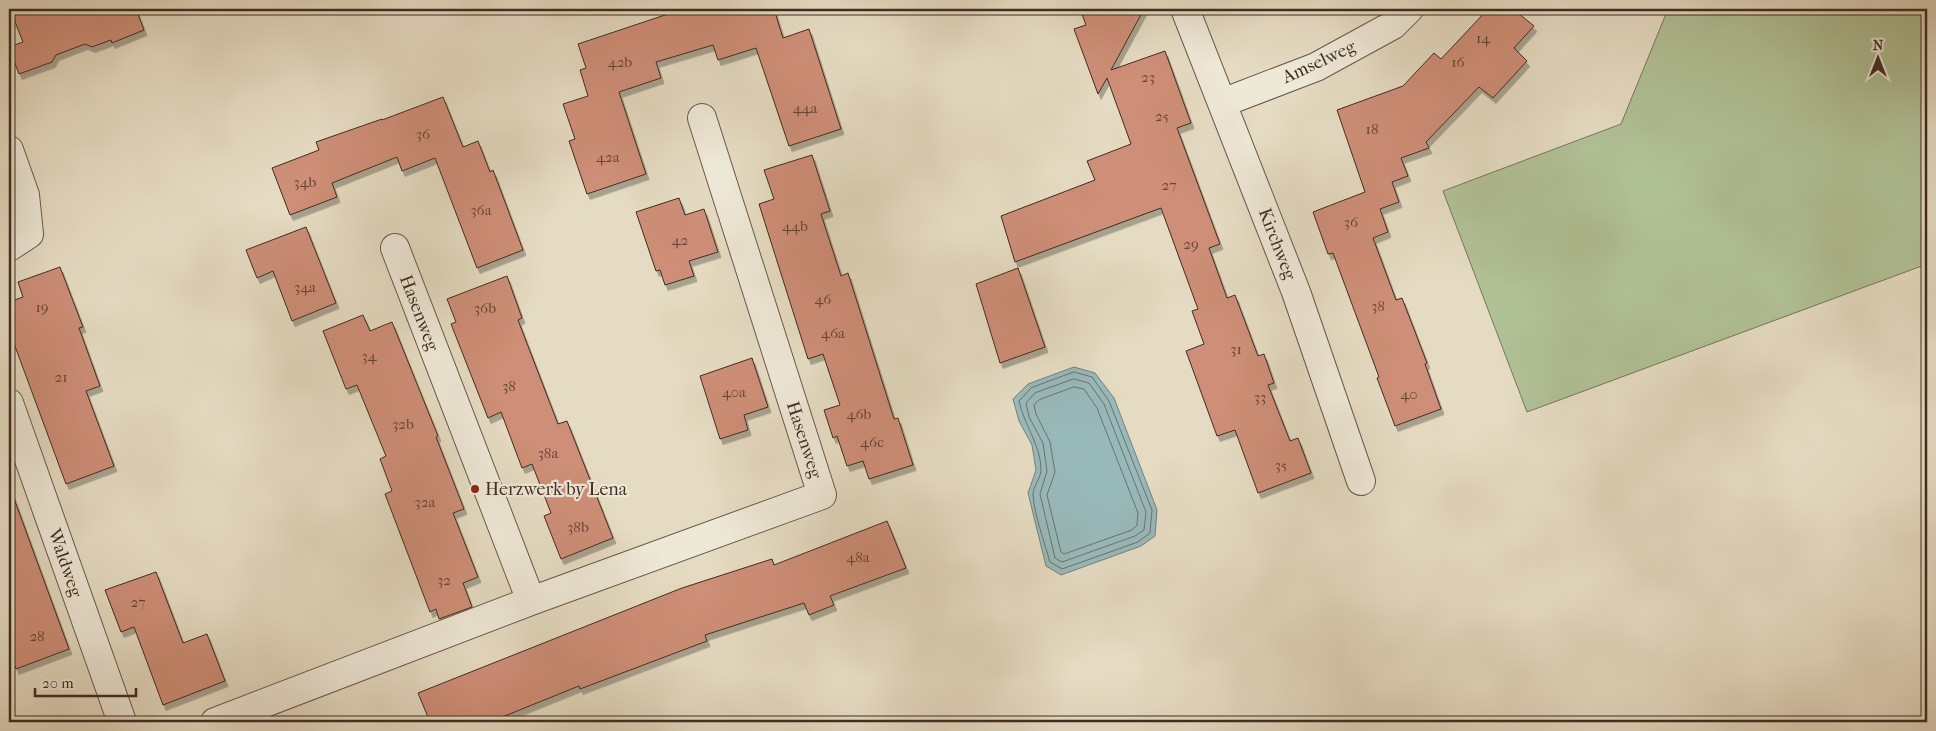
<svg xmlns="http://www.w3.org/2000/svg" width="1936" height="731" font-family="'IM FELL French Canon',serif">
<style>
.green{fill:#b1c196;stroke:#78765b}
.water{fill:#98b9ba;stroke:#75817c}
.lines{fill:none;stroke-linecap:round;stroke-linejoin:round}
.shore{stroke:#6c726d;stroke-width:1}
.building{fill:#ce8e77;stroke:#402c20;filter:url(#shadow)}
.minor-casing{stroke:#695848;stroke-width:30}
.minor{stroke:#eee8d7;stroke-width:28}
.poi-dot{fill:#8f2418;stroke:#eee8d7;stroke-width:2}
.labels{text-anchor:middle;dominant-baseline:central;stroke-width:4.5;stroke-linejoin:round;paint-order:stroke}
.number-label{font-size:15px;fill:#644436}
.street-label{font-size:18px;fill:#402c20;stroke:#eee8d7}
.poi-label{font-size:18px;fill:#402c20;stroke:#eee8d7;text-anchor:start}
</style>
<defs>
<filter id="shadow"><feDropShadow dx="3" dy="5.5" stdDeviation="0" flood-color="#0004"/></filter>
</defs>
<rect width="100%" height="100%" fill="#e5dbc2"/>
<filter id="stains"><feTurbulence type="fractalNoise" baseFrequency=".004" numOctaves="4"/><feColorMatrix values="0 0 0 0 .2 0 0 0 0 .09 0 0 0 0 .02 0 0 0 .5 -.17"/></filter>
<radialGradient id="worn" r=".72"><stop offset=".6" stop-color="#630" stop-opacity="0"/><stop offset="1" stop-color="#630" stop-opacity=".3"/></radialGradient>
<path class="green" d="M 1668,9 L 1927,9 L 1927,264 L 1527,412 L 1443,191 L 1621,124 Z"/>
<path class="water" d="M 1074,367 L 1095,373 L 1114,398 L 1157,510 L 1155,536 L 1141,546 L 1061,575 L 1046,566 L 1028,493 L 1036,470 L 1032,445 L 1019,421 L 1013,399 L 1028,384 Z"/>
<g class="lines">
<path class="shore" d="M 1074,372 L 1092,377 L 1109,401 L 1152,510 L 1150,533 L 1138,542 L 1062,569 L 1050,562 C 1044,541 1035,517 1033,495 C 1033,486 1041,478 1041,470 C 1041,445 1024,425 1019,401 L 1031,388 Z
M 1074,379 L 1089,383 L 1104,404 L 1146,512 L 1144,530 L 1135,536 L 1062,562 L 1055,558 L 1040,494 L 1047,471 L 1043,443 L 1029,417 L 1026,403 L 1035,393 Z
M 1074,387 L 1084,389 L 1097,408 L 1138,513 L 1137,525 L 1132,530 L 1064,554 L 1061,552 L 1047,495 L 1055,472 L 1050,442 L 1036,414 L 1034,405 L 1039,400 Z"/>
</g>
<path class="building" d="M 10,9 L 136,9 L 144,30 L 112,43 L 111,40 L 92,47 L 85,44 L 56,55 L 52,62 L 19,74 L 9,47 L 23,42 Z
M 683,9 L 774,9 L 783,38 L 809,29 L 841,129 L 789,146 L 756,48 L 718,60 L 713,45 L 656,62 L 661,78 L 619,92 L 646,174 L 587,194 L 569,141 L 575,139 L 563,104 L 588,96 L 580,70 L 586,68 L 578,44 Z
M 1080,9 L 1144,9 L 1111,70 L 1165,51 L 1191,123 L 1177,128 L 1220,244 L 1209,248 L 1227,298 L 1235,295 L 1258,356 L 1264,354 L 1274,383 L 1268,385 L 1290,441 L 1298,438 L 1311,473 L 1258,493 L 1235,430 L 1217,436 L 1186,351 L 1204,344 L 1192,311 L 1198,309 L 1161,208 L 1015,262 L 1001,216 L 1095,180 L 1087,161 L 1131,144 L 1107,78 L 1098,94 L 1074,29 L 1086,25 Z
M 1488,9 L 1513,9 L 1534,26 L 1514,48 L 1527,61 L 1493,98 L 1479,87 L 1426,142 L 1429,148 L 1401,158 L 1408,176 L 1392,182 L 1399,202 L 1380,209 L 1388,232 L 1373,238 L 1396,300 L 1402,298 L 1427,363 L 1425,364 L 1441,409 L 1395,426 L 1377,378 L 1379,377 L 1333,253 L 1328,254 L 1313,212 L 1365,192 L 1337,110 L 1403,86 L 1434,53 L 1441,59 Z
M 443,97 L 463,147 L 478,141 L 490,172 L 493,170 L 523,250 L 477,268 L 435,158 L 402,171 L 397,157 L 332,183 L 337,197 L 290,215 L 272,168 L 319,150 L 316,142 L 382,119 L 382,120 Z
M 812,155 L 830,211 L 821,214 L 841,276 L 848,273 L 894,419 L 898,418 L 913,465 L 869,479 L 863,461 L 847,466 L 837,436 L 833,438 L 824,410 L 840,405 L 823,354 L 808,359 L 759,204 L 774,199 L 764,170 Z
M 679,198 L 685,215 L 704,209 L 718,252 L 689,261 L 694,276 L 665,285 L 660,270 L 656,271 L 636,212 Z
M 306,227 L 336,303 L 292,321 L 273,271 L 257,278 L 246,250 Z
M 60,267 L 83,327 L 79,328 L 100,386 L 86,391 L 114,466 L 66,484 L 9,330 L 9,302 L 23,297 L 18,282 Z
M 1018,268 L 1045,347 L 1000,363 L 976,284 Z
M 507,276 L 522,318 L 518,320 L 558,424 L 567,421 L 613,538 L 561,559 L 544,516 L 551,513 L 532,464 L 522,468 L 501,412 L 488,418 L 451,324 L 456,322 L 447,299 Z
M 363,315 L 370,331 L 392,322 L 438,436 L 436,437 L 464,509 L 453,513 L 478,577 L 463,583 L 472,607 L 439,619 L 436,609 L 430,612 L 385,494 L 392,491 L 380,459 L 386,456 L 357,385 L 346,389 L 323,331 Z
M 752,358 L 768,407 L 744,415 L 748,430 L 720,439 L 700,376 Z
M 9,493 L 12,493 L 69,649 L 16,669 L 9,650 Z
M 887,521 L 906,568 L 830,596 L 834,605 L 809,615 L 804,603 L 705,635 L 707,641 L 580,689 L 579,686 L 490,722 L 430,722 L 418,693 L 682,588 L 772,559 L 774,565 Z
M 156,572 L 183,643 L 207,634 L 225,681 L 163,705 L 134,627 L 121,632 L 105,590 Z"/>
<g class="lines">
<g class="minor-casing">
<path id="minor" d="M 1185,9 L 1296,292 L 1361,481
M 1222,103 L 1316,67 L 1393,25 L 1409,9
M 9,150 L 25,195 L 29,234 L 9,247
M 395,248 L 531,601
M 9,403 L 122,722
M 215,722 L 531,601 L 822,495 L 702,118"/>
</g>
<use href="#minor" class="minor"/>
</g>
<circle class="poi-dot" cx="475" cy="489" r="5"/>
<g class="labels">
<g class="number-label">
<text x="1483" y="38">14</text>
<text x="620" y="62">42b</text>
<text x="1458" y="62">16</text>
<text x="1148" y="77">23</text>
<text x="805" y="108">44a</text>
<text x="1162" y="116">25</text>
<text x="1372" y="129">18</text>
<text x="423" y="134">36</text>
<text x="608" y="157">42a</text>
<text x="305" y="182">34b</text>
<text x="1169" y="185">27</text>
<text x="481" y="210">36a</text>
<text x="1351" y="222">36</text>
<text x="795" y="226">44b</text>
<text x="680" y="240">42</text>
<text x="1191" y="244">29</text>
<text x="305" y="287">34a</text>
<text x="823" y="299">46</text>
<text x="1378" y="306">38</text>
<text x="42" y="307">19</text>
<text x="485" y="308">36b</text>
<text x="833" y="333">46a</text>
<text x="1236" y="349">31</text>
<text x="369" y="356">34</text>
<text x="61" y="377">21</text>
<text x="509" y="386">38</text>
<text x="734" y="392">40a</text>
<text x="1409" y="394">40</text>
<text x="1260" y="397">33</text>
<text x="859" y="414">46b</text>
<text x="403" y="424">32b</text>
<text x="872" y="442">46c</text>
<text x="548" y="453">38a</text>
<text x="1281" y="465">35</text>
<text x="425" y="502">32a</text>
<text x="578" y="527">38b</text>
<text x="858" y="557">48a</text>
<text x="444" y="580">32</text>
<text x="138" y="602">27</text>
<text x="37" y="636">28</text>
</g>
<g class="street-label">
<text transform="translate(1319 62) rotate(-25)">Amselweg</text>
<text transform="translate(1277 244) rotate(69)">Kirchweg</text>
<text transform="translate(419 313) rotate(69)">Hasenweg</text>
<text transform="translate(804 440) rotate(72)">Hasenweg</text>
<text transform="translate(65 563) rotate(71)">Waldweg</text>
</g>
<g class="poi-label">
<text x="485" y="489">Herzwerk by Lena</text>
</g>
</g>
<rect width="1936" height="731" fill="none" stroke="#e5dbc2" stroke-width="30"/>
<rect x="10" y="10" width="1916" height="711" fill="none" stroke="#402c20" stroke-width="2.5"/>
<rect x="15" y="15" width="1906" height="701" fill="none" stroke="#402c20"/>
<g transform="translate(1878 58)" stroke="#eee8d7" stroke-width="4" paint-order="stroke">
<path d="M0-4L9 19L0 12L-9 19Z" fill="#402c20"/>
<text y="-8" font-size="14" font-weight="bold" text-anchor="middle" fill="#402c20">N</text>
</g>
<path d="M35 688v8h101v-8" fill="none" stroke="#402c20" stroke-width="2.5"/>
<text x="42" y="688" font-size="15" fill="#402c20" stroke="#eee8d7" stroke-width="4" paint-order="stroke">20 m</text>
<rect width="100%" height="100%" filter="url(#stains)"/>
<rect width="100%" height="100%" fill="url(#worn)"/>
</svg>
